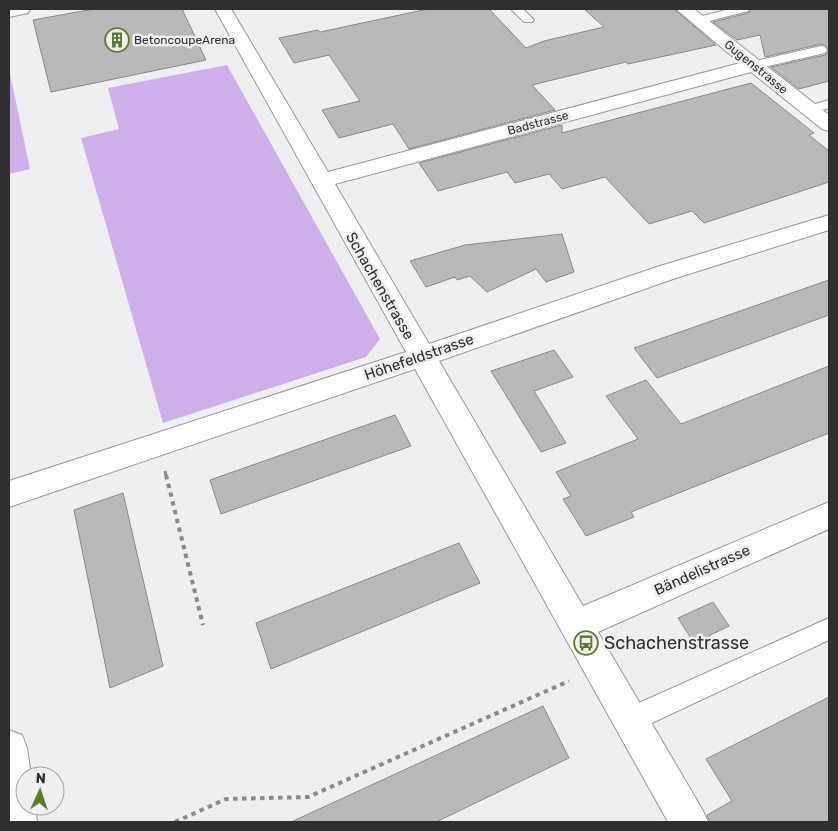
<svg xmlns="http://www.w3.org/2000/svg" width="838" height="831" font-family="Rubik,sans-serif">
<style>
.green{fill:#cfafe9}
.building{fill:#bab8bb;stroke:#888789}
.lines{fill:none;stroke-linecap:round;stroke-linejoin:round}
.service-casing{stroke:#98979a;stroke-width:2}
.minor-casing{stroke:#98979a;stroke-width:2}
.path-far1{stroke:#89888a;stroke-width:3;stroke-dasharray:4 4;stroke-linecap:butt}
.path{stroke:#89888a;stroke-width:4;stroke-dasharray:4.5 4.5;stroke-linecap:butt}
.service{fill:#fff;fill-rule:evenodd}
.minor{fill:#fff;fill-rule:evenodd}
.labels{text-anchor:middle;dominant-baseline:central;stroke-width:5;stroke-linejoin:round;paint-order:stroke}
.far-poi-label{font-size:12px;fill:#2f2f30;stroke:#efeef0;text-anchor:start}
.far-street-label{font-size:12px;fill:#2f2f30;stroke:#efeef0}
.street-label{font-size:15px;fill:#2f2f30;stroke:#efeef0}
.near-poi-label{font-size:18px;fill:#2f2f30;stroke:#efeef0;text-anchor:start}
</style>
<rect width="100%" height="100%" fill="#efeef0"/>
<path class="green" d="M 227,65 L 380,339 L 366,357 L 163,423 L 81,138 L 119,129 L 108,88 Z
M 9,69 L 30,169 L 9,174 Z"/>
<path class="building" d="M 94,9 L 182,9 L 206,60 L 51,92 L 33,20 Z
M 428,9 L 489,9 L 526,48 L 544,41 L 604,27 L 584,9 L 674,9 L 716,45 L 628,64 L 626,62 L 532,85 L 555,110 L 409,149 L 393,124 L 339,138 L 322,110 L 360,101 L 329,55 L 294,63 L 279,38 L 318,30 L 320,32 Z
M 752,9 L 829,9 L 829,81 L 799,89 L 771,67 L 825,55 L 829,51 L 825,45 L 821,44 L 765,57 L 760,35 L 737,40 L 713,22 L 748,13 Z
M 751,83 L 814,133 L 809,135 L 829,151 L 829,182 L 704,223 L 692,211 L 649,224 L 605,177 L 562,189 L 549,174 L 515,183 L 507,172 L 438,191 L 419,163 L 562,125 L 562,133 Z
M 562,234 L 574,272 L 546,282 L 536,269 L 487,292 L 470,276 L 457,280 L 455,277 L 426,287 L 410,261 L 465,245 Z
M 829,280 L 829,315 L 657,378 L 634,348 Z
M 554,350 L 573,377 L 534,391 L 566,443 L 541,452 L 491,371 Z
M 829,366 L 829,433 L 631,512 L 634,517 L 586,536 L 563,499 L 571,496 L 556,472 L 638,439 L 606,396 L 646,380 L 681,424 Z
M 395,415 L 411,446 L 221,514 L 210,480 Z
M 123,493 L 163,666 L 110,688 L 74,510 Z
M 459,543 L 480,583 L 271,669 L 256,623 Z
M 713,602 L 729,626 L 694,643 L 678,618 Z
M 829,697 L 829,822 L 710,822 L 707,815 L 732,801 L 706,759 Z
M 543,706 L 569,758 L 436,822 L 291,822 Z"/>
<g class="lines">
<g class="service-casing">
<path id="service" d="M 511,9 L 523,9 L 534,20 L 532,22 L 524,22 Z
M 730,9 L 750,9 L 748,11 L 698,24 L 692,20 L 694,18 Z
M 821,46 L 825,47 L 827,50 L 825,53 L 755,69 L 749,65 L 751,62 Z
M 829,100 L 829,108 L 810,114 L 803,110 L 805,107 Z
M 829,618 L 829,640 L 639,729 L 630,732 L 621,729 L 618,720 L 621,711 Z"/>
</g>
<g class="minor-casing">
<path id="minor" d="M 9,9 L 30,9 L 28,13 L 9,17 Z
M 215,9 L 231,9 L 328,172 L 740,63 L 676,9 L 694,9 L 829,115 L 829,131 L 822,129 L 751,72 L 335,184 L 429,344 L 660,266 L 829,215 L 829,230 L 676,278 L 439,361 L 583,606 L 829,502 L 829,529 L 598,632 L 702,809 L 708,822 L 668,822 L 415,369 L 9,507 L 9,481 L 406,352 Z
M 9,730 L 22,735 L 27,748 L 31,776 L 25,776 L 25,806 L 35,806 L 37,822 L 9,822 Z"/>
</g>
<path class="path-far1" d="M 165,471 L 166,476"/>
<path class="path" d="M 166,475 L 203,625
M 175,822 L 226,799 L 308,797 L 569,681"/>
<use href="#service" class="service"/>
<use href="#minor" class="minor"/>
</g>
<defs>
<g id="building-ring" transform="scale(1.25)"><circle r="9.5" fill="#efeef0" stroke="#5f7a2d" stroke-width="1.5"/><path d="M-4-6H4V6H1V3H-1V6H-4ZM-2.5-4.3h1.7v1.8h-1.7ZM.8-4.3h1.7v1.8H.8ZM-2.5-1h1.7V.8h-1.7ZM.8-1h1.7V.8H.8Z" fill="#5f7a2d"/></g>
<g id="bus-ring" transform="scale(1.25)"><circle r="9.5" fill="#efeef0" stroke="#5f7a2d" stroke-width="1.5"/><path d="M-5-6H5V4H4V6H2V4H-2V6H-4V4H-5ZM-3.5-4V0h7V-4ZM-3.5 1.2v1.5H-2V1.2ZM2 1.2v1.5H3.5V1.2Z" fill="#5f7a2d"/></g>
</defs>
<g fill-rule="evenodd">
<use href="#building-ring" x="117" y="40"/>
<use href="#bus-ring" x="586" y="643"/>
</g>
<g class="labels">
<g class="far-poi-label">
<text x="134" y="40">BetoncoupeArena</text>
</g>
<g class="far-street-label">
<text transform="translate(756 67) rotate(39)">Gugenstrasse</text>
<text transform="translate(538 123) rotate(-15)">Badstrasse</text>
</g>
<g class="street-label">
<text transform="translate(380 286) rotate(60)">Schachenstrasse</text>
<text transform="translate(419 357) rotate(-19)">Höhefeldstrasse</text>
<text transform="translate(702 570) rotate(-24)">Bändelistrasse</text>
</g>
<g class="near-poi-label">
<text x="604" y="643">Schachenstrasse</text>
</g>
</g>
<rect width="838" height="831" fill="none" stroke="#2f2f30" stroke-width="20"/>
<g transform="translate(40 791) rotate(3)"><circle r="24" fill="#efeef0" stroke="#a2a2a3"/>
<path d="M0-4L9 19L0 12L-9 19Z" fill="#5f7a2d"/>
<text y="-8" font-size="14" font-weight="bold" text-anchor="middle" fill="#2f2f30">N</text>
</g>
</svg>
